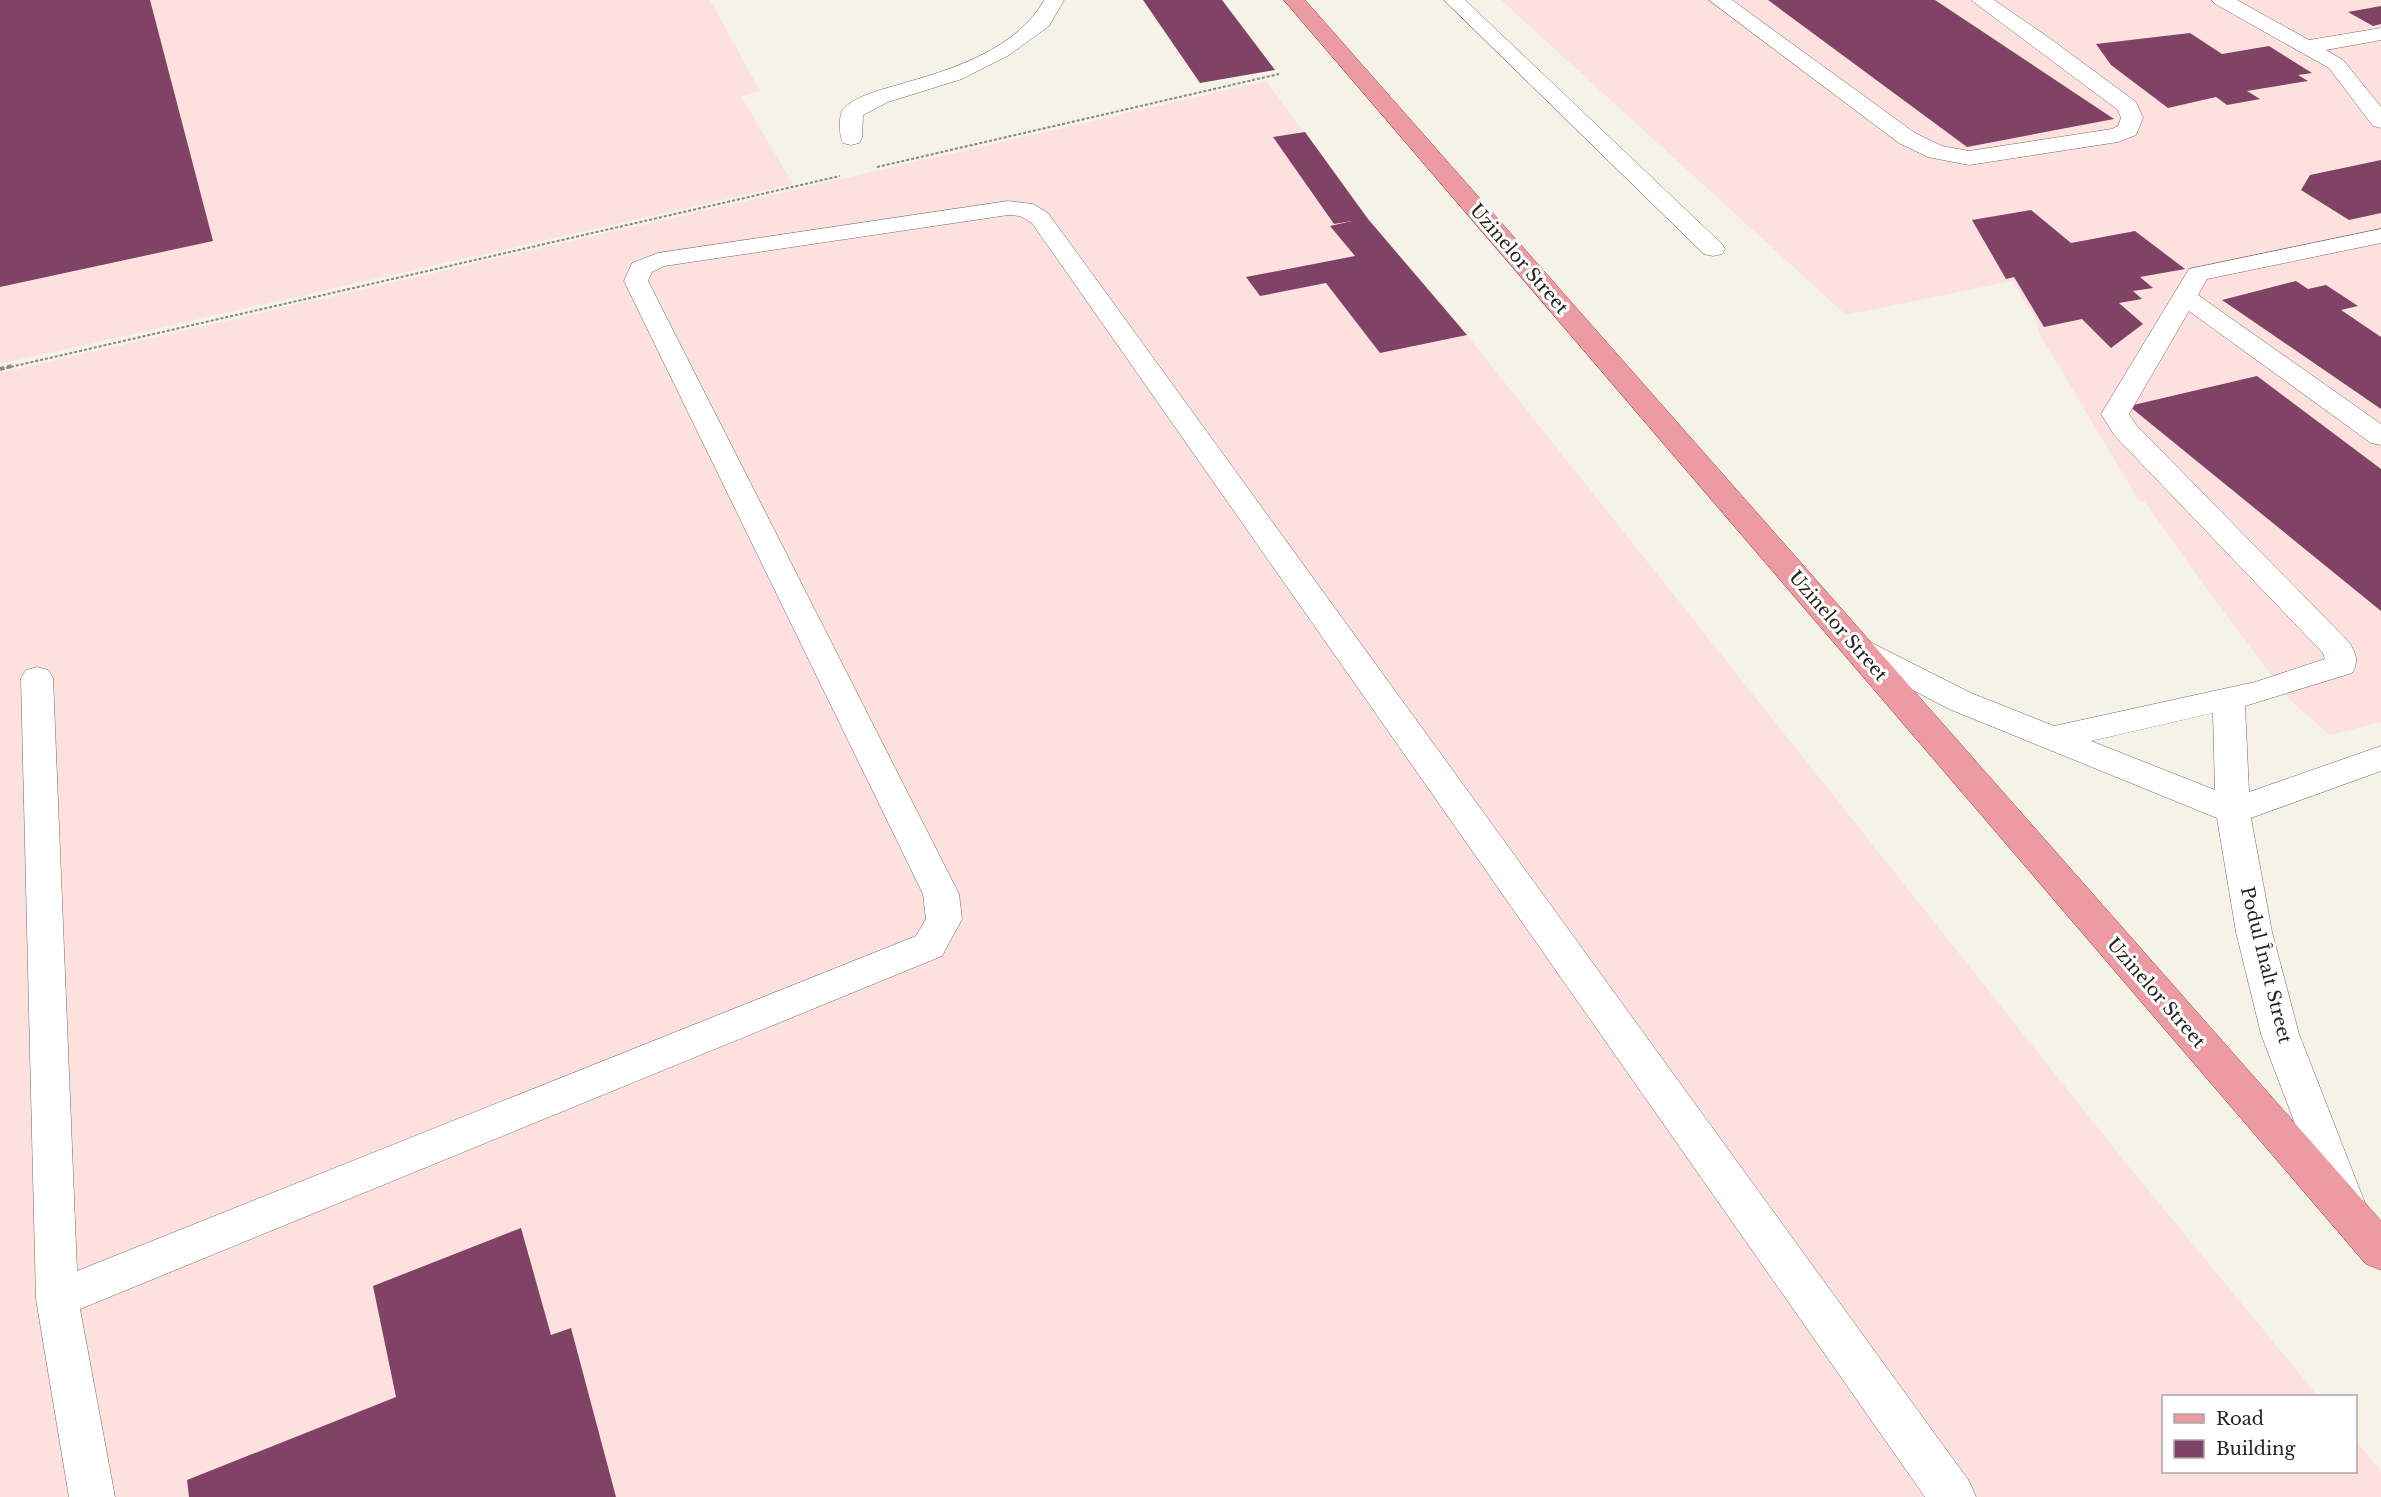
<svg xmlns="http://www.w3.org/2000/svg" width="2381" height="1497" font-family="'Libre Baskerville',serif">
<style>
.industrial{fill:#fce1de}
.building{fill:#804366}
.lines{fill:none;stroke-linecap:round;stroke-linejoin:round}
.minor-casing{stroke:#6f6c64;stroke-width:1}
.major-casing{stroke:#9d464b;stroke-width:1}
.path-far1{stroke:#898780;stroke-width:2;stroke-dasharray:3 2;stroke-linecap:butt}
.path{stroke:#898780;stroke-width:4;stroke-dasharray:4.5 3;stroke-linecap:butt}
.minor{fill:#fff;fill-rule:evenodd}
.major{fill:#eb9ba1;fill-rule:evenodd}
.labels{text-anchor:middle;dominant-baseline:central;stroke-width:6;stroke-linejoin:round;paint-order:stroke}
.street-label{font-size:18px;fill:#24231f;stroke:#fff}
</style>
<rect width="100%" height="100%" fill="#f5f2e8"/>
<path class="industrial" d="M 0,0 L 710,0 L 760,91 L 741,96 L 793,184 L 0,364 Z
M 1501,0 L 2381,0 L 2381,722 L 2330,735 L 2291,701 L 2204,585 L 2145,502 L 2139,501 L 2039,333 L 2037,321 L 2012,281 L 1846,315 Z
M 1266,81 L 1368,219 L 1467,335 L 2125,1162 L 2318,1396 L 2164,1396 L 2164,1472 L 2356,1472 L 2356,1441 L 2381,1472 L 2381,1497 L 0,1497 L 0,373 Z"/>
<path class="building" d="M 0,0 L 150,0 L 213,241 L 0,287 Z
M 1143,0 L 1222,0 L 1275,70 L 1200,83 Z
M 1768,0 L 1935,0 L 2114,119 L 1967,147 Z
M 2381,6 L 2381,24 L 2373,26 L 2348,12 Z
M 2190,33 L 2222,54 L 2269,46 L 2312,73 L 2298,75 L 2308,81 L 2247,91 L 2260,99 L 2227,105 L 2216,97 L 2168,108 L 2111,65 L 2096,44 Z
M 1305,132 L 1368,219 L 1467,335 L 1380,353 L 1326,283 L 1260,296 L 1246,277 L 1355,256 L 1330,226 L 1352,221 L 1334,224 L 1273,137 Z
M 2381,160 L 2381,213 L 2349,220 L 2301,190 L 2310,175 Z
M 2031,210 L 2071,243 L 2135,231 L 2185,269 L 2140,277 L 2153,288 L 2133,291 L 2142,299 L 2119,303 L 2143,324 L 2111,348 L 2082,319 L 2044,327 L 2014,277 L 2006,279 L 1972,220 Z
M 2296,281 L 2308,289 L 2326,285 L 2358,306 L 2341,310 L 2381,337 L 2381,409 L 2222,300 Z
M 2257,376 L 2381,469 L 2381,611 L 2129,406 Z
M 521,1228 L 551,1335 L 571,1328 L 616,1497 L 189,1497 L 187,1480 L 396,1397 L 373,1286 Z"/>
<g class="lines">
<g class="minor-casing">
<path id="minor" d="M 1044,0 L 1064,0 L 1049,26 L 1009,55 L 962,79 L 888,102 L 863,115 L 862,138 L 859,143 L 851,145 L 843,143 C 839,136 838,114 844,108 C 859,94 885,89 904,83 C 954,69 1018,48 1044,0 Z
M 1444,0 L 1465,0 L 1722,244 L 1725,249 L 1722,254 L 1713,256 L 1704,254 Z
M 1709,0 L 1732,0 L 1915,133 L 1942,146 L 1969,151 L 2112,129 L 2118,126 L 2121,118 L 2118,110 L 1971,0 L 1994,0 L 2052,40 L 2136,102 L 2143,118 L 2136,135 L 2118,142 L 1969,165 L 1928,157 L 1899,143 Z
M 2212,0 L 2237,0 L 2309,40 L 2381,28 L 2381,40 L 2326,50 L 2343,60 L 2381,107 L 2381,128 L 2373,126 L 2329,68 L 2215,4 Z
M 1008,201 L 1033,204 L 1048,213 L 1969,1481 L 1976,1497 L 1925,1497 L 1032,223 L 1020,216 L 1008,215 L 664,266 L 652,272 L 648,281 L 959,894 L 962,919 L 942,956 L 80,1309 L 115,1497 L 69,1497 L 36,1299 L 21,678 L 26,670 L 37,667 L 48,670 L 53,678 L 77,1271 L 916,936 L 926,919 L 923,894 L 624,281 L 632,263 L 658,253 Z
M 2381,229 L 2381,243 L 2207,279 L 2198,295 L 2381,424 L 2381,445 L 2371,443 L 2189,311 L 2129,414 L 2136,425 L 2348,641 C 2355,652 2360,660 2352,673 L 2245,706 L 2249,792 L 2381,746 L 2381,771 L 2251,818 L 2272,932 L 2299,1034 L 2365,1203 L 2359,1216 L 2345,1221 L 2331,1216 L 2325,1203 L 2261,1034 L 2236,932 L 2217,818 L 1949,709 L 1846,655 L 1841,648 L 1846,641 L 1857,638 L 1868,641 L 1971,693 L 2054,726 L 2255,682 L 2325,659 L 2323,653 L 2115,436 L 2101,414 L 2189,269 ZM 2213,713 L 2215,790 L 2091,741 Z"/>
</g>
<g class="major-casing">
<path id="major" d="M 1284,0 L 1305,0 L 2381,1221 L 2381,1270 L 2366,1264 Z"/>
</g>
<path class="path-far1" d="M 877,167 L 1279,74
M 6,368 L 840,176"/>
<path class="path" d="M 0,369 L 12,366"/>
<use href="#minor" class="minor"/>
<use href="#major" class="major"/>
</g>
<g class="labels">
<g class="street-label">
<text transform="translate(1519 259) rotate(49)">Uzinelor Street</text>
<text transform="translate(1838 626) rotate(49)">Uzinelor Street</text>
<text transform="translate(2266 965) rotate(76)">Podul Înalt Street</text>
<text transform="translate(2156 993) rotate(49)">Uzinelor Street</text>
</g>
</g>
<rect x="2162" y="1395" width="195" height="78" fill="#ffffff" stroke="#a7a7a5" stroke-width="1.5"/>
<rect x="2174" y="1414" width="30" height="9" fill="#eb9ba1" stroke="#a7a7a5" stroke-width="1.5"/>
<text x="2216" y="1425" font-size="18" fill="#24231f">Road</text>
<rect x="2174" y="1440" width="30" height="18" fill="#804366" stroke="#a7a7a5" stroke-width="1.5"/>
<text x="2216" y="1455" font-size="18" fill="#24231f">Building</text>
</svg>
